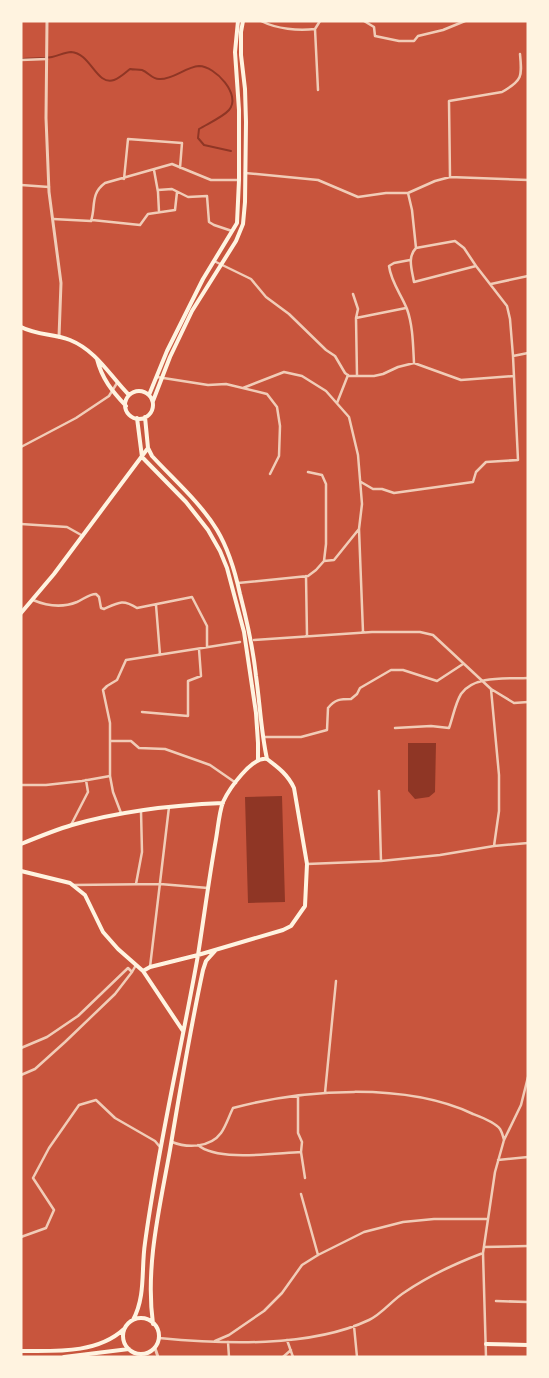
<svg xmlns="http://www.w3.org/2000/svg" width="549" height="1378" font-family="'Varela Round',sans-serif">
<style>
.water{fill:#8f3625}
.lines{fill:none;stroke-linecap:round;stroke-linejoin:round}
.stream{stroke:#8f3625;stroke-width:2}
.minor{stroke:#f1ccb7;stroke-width:2.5}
.tertiary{stroke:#f1ccb7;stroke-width:3}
.secondary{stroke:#fff3e0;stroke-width:4}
</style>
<rect width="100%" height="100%" fill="#c8553d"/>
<path class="water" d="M408 743H436L435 792 429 797 415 799 408 791Z
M282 796 285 902 248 903 245 797Z"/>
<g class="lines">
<path class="stream" d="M21 59C31 58 42 59 52 57 58 56 65 52 71 52 91 53 96 86 114 80 120 78 125 73 130 69 134 70 138 69 142 70 148 72 152 79 159 79 173 80 185 67 199 66 215 66 242 95 229 110 223 117 207 124 199 129L198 138 204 145 231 151"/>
<path class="minor" d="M261 21C277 29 298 31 315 29L320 21
M364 21 374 27 375 36 399 41H414L418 36 443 30 465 21
M315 29 318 90
M21 60 47 59
M154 170 158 192 159 212
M245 173 318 180 358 197 386 193H408L435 181 450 177 528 180
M450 177 449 101 502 92C523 80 522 76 520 54
M124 179 128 139 182 143 180 168
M21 185 49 187
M158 190 172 189 188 197 207 196 209 222 214 225 232 231
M408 193 412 210 416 248C407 257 412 270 414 282L476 266 507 306 510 319 513 356
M53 219 91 221C96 206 90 194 105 183L172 164 211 180H239
M92 220 140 225 148 214 175 210 177 192
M416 248 455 241 464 248 476 266
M410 260 394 263 389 266C391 282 401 294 407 309 413 326 413 345 414 363
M214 261 251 279 266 297 289 314 326 350 335 356 345 373 349 376H374L383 374 398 367 414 363 461 380 514 376
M491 284 528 276
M353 294 358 309 356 318
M357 376 356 318 406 308
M157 377 208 385 226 384 267 394 277 407 280 426 279 456 270 474
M337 403 348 375
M21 447 76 418 109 396 117 383
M308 472 322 475 326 484V544L324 561
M361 482 373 489H382L394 493 473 482 476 472 486 462 518 460 513 356 528 353
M21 524 67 527 83 536
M359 529 363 632
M306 576 307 636
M238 583 308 576 316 570 324 561 334 560 359 529 362 504 358 455 349 417 326 391 302 376 284 372 243 388
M33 600C47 606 62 608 77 602 84 599 89 594 96 594L99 597 101 608 104 609C119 602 123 599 137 608L192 597 207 626V647
M156 605 160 655
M254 640 372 632H420L433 635 491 689 514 703 528 702
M491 689 499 775V811L494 846
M142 712 188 716V681L201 676 199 649
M395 728 431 726 449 728C453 717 455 704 461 694 474 675 507 679 528 678
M264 737H301L327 730 328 708C335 699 341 699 351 699L357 694 360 688 391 670H403L437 681 463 664
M111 741H131L139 748 165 749 210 765 236 783
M21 785H46L82 781 110 776
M379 791 381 861
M121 813 113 792 110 776V723L103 690 107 686 117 680 126 660 240 642
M71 825 88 792 86 780
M307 864 381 861 440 855 494 846 528 843
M136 884 142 852 141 811
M72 885 160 884 208 888
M150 967 169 807
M21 1048 47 1037 78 1016 128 968 132 972 136 965
M21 1075 35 1069 65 1042 115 994 132 972
M325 1093 336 981
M172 1142C187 1148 210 1148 221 1133 226 1126 229 1116 233 1108 304 1089 405 1082 473 1114 481 1117 495 1122 500 1129 502 1132 503 1136 504 1140
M198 1145C218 1162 275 1153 301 1152L302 1142 298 1133V1096
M301 1152 305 1178
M498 1160 528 1157
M301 1194 318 1255
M21 1237 46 1228 54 1210 33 1178 49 1148 79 1105 96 1100 115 1118 155 1141 160 1147
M484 1247 528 1246
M496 1301 528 1302
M354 1326 357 1357
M159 1338C222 1344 310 1348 369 1320 382 1314 392 1300 405 1292 430 1275 454 1264 483 1253
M287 1340 293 1357
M215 1341 229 1335 264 1311 282 1293 302 1265 318 1255 364 1232 403 1222 434 1219H488
M228 1342 229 1357
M283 1357 291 1350
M486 1357 483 1253 495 1172 504 1140 521 1105 528 1077"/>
<path class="tertiary" d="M47 21 46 118 49 192 61 283 59 337
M155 1348 158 1357"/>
<path class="secondary" d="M21 327C36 335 54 334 70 340 97 351 110 376 129 395
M97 359C102 379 112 391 126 406
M125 405a14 14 0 1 1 28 0a14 14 0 1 1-28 0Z
M149 395 167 351 203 279 237 223 239 180V110L235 52 238 21
M153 401 170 357 192 311 236 241 243 224 245 202 246 122 245 89 241 55V32L243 21
M145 417 148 448 152 456C173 479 200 502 217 530 229 550 235 571 240 594 247 621 253 648 256 676 260 704 261 732 267 759
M137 418 142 457 186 502 208 530 220 551 227 568 244 632 256 713 258 743V760
M21 613 54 574 148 448
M21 844C38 837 55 830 72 825 121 811 172 805 223 803
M21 871 70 883 85 895 103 932 118 949 143 971 183 1031
M143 971 150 967 198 955 283 930 291 926 305 906 307 864 294 788C288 775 279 768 267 759
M123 1336a18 18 0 1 1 36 0a18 18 0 1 1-36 0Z
M133 1320C146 1296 141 1269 145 1243 158 1146 181 1051 198 955 204 917 209 878 216 839 218 828 219 813 223 802 229 789 252 756 267 759
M153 1324C145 1266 160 1206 170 1150 180 1090 190 1030 203 970L206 961 215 951
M486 1344 528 1345
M21 1351C55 1351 97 1354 124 1329
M64 1357 129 1349"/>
</g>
<rect width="549" height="1378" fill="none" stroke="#fff3e0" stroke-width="45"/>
</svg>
